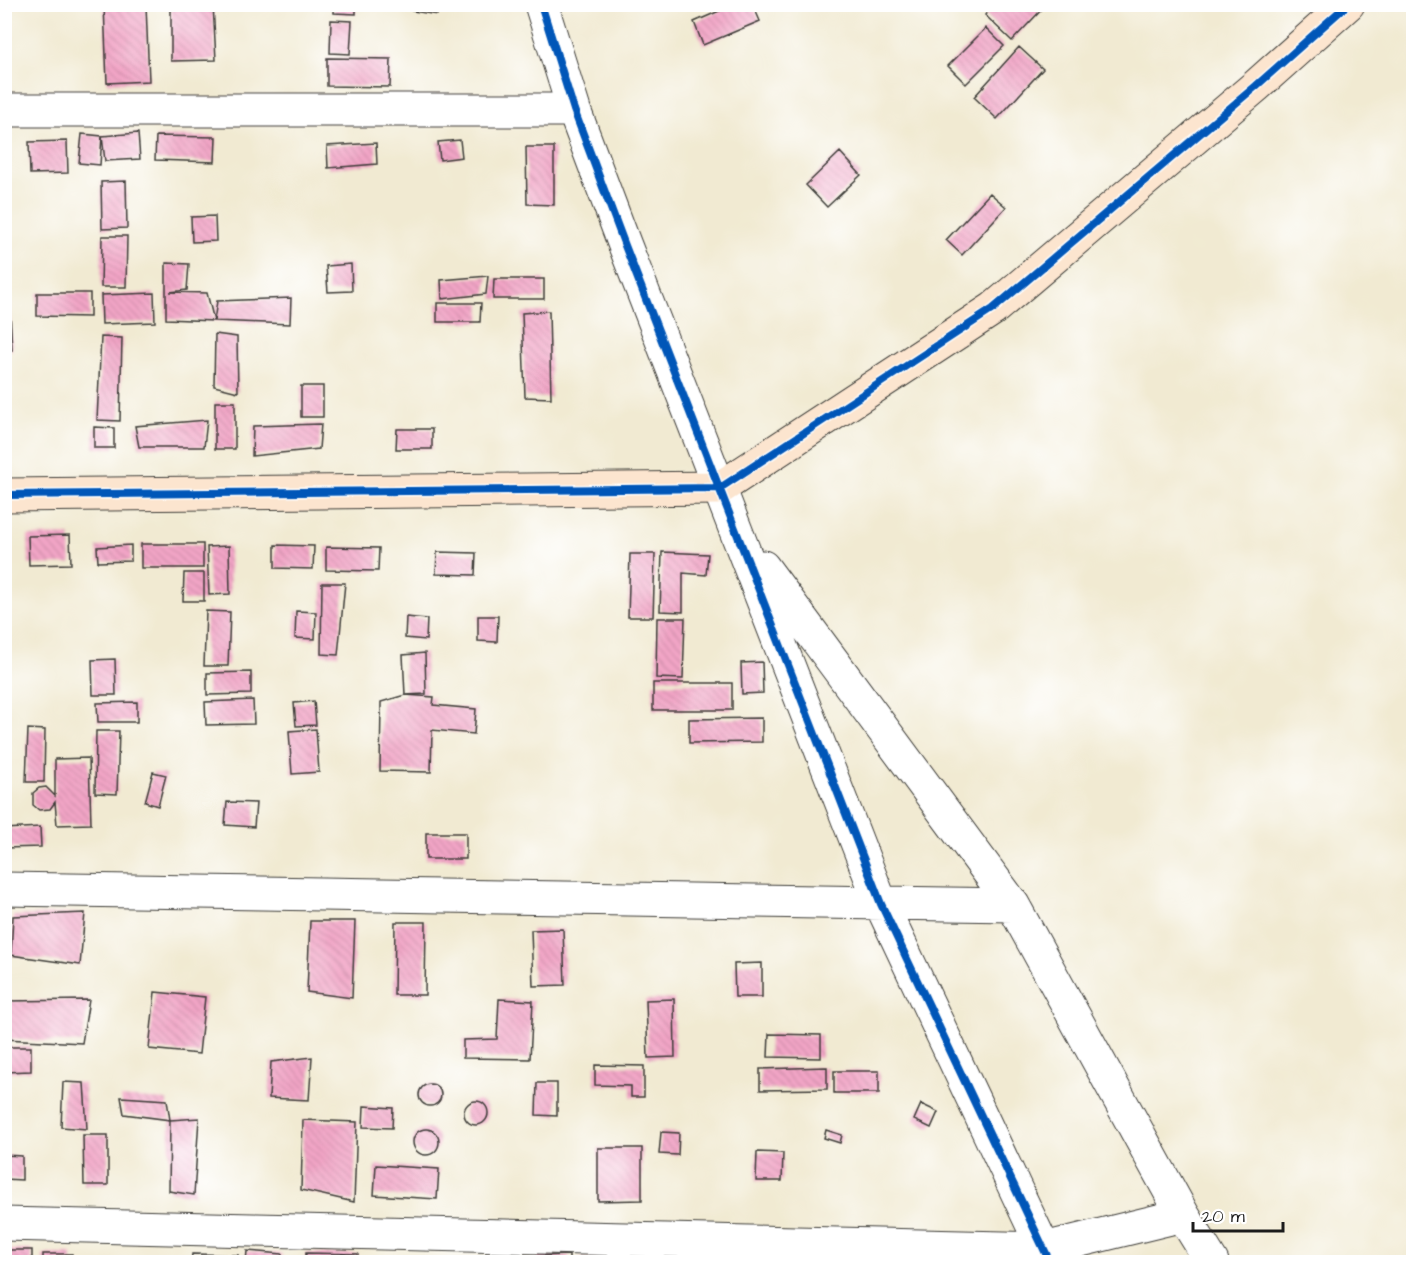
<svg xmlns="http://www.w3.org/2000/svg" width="1418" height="1267" font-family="'Architects Daughter',sans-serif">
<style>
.building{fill:url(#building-back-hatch)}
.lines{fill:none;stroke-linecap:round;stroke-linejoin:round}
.street-casing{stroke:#3c3b37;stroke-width:35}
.secondary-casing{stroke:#3c3b37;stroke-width:35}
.street{stroke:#fff;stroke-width:33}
.secondary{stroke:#fce5cf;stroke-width:33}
.cycleway-casing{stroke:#fff;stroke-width:11}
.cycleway{stroke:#0057b8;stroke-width:8}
</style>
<defs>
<pattern id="building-back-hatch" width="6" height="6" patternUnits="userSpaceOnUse" patternTransform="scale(1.5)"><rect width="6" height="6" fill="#f2a5c6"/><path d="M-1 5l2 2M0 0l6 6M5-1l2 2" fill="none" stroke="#cf8daa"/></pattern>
</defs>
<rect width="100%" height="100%" fill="#fff"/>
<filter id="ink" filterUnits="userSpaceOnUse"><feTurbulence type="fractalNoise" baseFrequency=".0167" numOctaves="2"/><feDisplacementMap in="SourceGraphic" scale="12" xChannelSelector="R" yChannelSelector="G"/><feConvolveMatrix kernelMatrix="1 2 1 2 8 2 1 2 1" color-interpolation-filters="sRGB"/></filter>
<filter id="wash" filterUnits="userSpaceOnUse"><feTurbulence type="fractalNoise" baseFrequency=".008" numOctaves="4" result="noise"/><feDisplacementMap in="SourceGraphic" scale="24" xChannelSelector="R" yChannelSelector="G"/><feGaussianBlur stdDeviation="1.35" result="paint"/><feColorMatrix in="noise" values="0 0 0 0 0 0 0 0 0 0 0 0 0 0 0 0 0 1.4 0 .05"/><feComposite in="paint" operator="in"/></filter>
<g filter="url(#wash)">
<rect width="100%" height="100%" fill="#f1ead2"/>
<g id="blocks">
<path class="building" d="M171 4H213L216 60 171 61Z
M413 4H438L437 15 412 11Z
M994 4H1047L1012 41 985 15Z
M104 5H146L149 81 107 83Z
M334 5H356V14L334 13Z
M733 5H753L760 21 703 45 694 22Z
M331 20 352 21 350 54 330 53Z
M986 28 1004 46 966 84 948 66Z
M1019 47 1043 69 997 119 974 97Z
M327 58 391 59 390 87 327 86Z
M138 133 140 159 105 161 102 136Z
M82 134 102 136 100 165 79 163Z
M156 136 216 137 215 162 155 160Z
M460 140 462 157 440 160 438 142Z
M67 141 68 173 30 174 29 142Z
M376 143 377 164 328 168 327 146Z
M526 147H554V205L527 204Z
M840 152 861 175 827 207 806 185Z
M126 181 127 228 102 229 101 182Z
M990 193 1006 207 962 255 946 240Z
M215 216 216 241 192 242 191 217Z
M102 236H127L126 287H101Z
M166 263 189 264 187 290 170 292 207 293 214 321 217 301 291 298 290 324 166 319Z
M351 264 352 291 328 292 326 266Z
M488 276 486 294 442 299 441 280Z
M494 279H544V299H493Z
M37 293H90V317L37 316Z
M154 293 155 322 102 324 101 295Z
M4 294H9L12 350 4 351Z
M437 303H481L480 322H437Z
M549 311 551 398 525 397 522 313Z
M215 334 237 337 238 392 214 386Z
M101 337 122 338 120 421 97 420Z
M301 386H323V417H301Z
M215 402H235V449H215Z
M207 420 204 447H139L135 426Z
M321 424 319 449 252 456 253 426Z
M94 427 114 428V448H94Z
M397 429H432V449H396Z
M70 535 71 564 29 565 28 536Z
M141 544H203V568H141Z
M131 545V561L98 562 97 547Z
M275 545 314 546 313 569 275 568Z
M229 546 230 594 209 595 207 547Z
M326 547 379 548 378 571 326 570Z
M437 552 476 553 475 575 436 574Z
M662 552 708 554 706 575 683 573V612L660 611Z
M630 554H655L653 617H628Z
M184 573H204V601H183Z
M322 583H345L338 655 321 654Z
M206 611 230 612 228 666H204Z
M296 611 316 612 315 639 295 638Z
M478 616H498L497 642 478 641Z
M406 617 427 619 426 640 405 638Z
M657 618H685L683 679 656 678Z
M425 653 426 694 405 695 403 655Z
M115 659 116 695H93L92 660Z
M762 662 763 693 742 694 741 663Z
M251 672V694L207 695V673Z
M653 683H732V710H653Z
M405 695 434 697 433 705 476 709 474 734 432 730 431 772 380 771 381 702Z
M253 700 254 724 206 725 205 702Z
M314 701 316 725 296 726 294 703Z
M137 702V722H98L97 703Z
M762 718V742L689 743V719Z
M28 729 45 730 44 782H26Z
M316 729 319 772 292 774 289 731Z
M96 731H119L117 794 95 793Z
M4 742H7V782H4Z
M89 758 91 824 57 825 55 802 50 809 39 810 33 805V793L39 788 46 787 55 796V759Z
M153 772 166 775 158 806 145 802Z
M227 802 256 803 254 827 225 825Z
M40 827 41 847 4 848V829Z
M426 833H466V859H426Z
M85 913 80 965 11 955 13 916Z
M310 921H355L352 998 307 992Z
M395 922H426L425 995H394Z
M563 929 565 985 533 986 531 930Z
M762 963V997H735L734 964Z
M155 992 205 997 199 1054 149 1049Z
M499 999 533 1001 530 1059 463 1058V1040L497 1039Z
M674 999 675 1057 648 1058 646 1000Z
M89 1000 82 1043 4 1039V1001Z
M769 1034 821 1035V1058L768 1057Z
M4 1047H31V1071L4 1072Z
M312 1057 309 1100 269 1098 271 1062Z
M595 1065 644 1066V1097H631V1086L595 1085Z
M827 1067V1089L760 1090V1069Z
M834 1071H879V1093H834Z
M63 1082 84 1083 87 1129 61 1127Z
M537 1083H557V1116L536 1115Z
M419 1095a11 11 0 1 1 22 0a11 11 0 1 1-22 0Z
M121 1097 167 1100 170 1120 199 1118 194 1195 169 1191 170 1120 124 1114Z
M464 1113a12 12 0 1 1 24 0a12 12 0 1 1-24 0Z
M921 1104 938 1112 931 1128 914 1120Z
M364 1106 393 1108 392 1128 363 1127Z
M303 1120 357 1122 354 1202 301 1190Z
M413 1142a13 13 0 1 1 26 0a13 13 0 1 1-26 0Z
M826 1130 842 1135 840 1143 824 1138Z
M661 1132 679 1133 678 1155 659 1154Z
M83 1135H108V1185H84Z
M598 1148H642V1200L598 1201Z
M757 1152 783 1153 782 1181H756Z
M4 1155 22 1156V1180L4 1179Z
M376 1165 439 1169 437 1199 374 1195Z
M4 1250H32V1262H4Z
M247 1251 282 1254 281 1262H246Z
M306 1253 358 1254 357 1262H305Z
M43 1254H72V1262H43Z
M192 1254 238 1255V1262H191Z
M569 1255V1262H536V1256Z
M579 1258 640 1259V1262H579Z"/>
</g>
</g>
<g filter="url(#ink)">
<use href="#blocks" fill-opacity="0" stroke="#3c3b37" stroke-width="1.5"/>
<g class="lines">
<g class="street-casing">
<path id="street" d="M541 4 574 110 624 243 881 904 1050 1262
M4 110H574
M763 567 1013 905 1183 1215 1212 1262
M4 889 1013 905
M4 1224 1044 1249 1183 1215"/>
</g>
<g class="secondary-casing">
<path id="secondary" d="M4 495 720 488 993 309 1256 86 1348 4"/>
</g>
<use href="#street" class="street"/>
<use href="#secondary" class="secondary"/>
<g class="cycleway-casing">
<path id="cycleway" d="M541 4 574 110 624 243 881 904 1050 1262
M4 495 720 488 993 309 1256 86 1348 4"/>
</g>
<use href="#cycleway" class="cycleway"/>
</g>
</g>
<rect width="1418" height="1267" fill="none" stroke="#fff" stroke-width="24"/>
<path d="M1193 1222v9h90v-9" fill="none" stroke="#1c1c1c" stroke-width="3"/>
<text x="1202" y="1222" font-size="18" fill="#1c1c1c" stroke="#ffffff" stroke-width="4.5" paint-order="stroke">20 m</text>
</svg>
